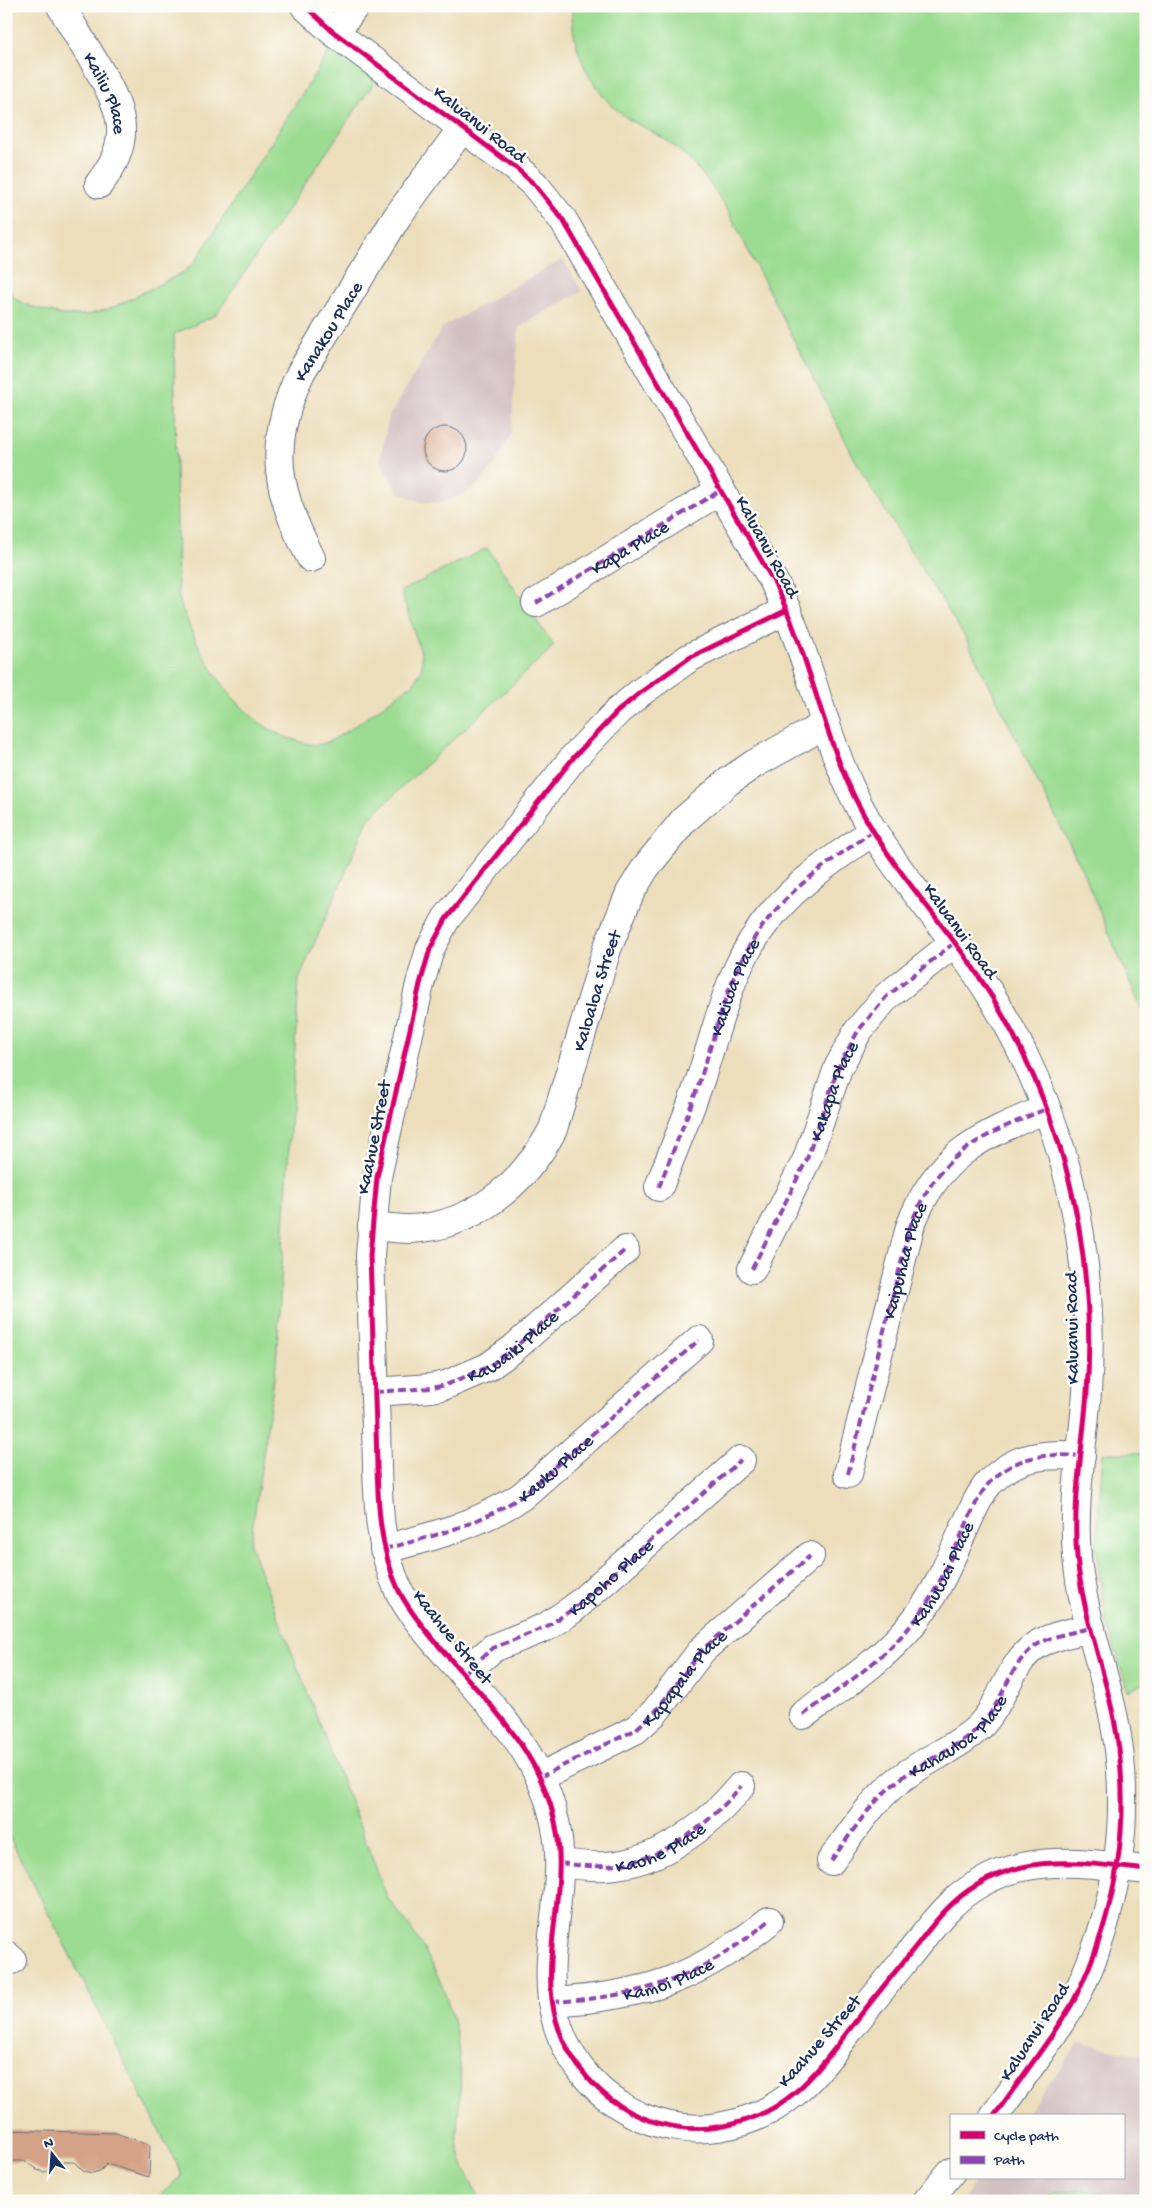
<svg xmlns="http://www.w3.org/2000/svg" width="1152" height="2207" font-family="'Gochi Hand',sans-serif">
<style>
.industrial{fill:#d2bfc1}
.green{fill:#9bdc92;stroke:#5b8678}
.building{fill:#d4a287}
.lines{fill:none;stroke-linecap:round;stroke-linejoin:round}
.minor-casing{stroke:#646c7f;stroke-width:30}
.minor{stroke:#fff;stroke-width:28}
.quiet{stroke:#8e44ad;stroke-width:4;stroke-dasharray:8 4;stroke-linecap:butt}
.cycleway-casing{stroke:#fdfcf7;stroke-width:8}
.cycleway{stroke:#d6006c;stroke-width:5}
.labels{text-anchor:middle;stroke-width:5;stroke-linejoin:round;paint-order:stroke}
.street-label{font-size:19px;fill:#1b2f5e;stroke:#fdfcf7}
</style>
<rect width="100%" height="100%" fill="#fdfcf7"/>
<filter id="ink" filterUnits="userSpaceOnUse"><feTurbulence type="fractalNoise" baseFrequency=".02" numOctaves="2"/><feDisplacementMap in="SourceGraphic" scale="10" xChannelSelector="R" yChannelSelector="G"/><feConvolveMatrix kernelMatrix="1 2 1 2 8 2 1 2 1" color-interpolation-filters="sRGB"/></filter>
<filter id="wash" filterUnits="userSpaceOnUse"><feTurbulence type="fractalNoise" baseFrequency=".0096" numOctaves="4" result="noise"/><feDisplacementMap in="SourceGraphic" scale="20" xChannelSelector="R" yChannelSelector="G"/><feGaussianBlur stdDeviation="1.12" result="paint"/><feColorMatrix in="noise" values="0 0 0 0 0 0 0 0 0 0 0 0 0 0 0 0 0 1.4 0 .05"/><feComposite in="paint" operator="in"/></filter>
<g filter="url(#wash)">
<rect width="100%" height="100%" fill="#ecdebb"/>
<path class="industrial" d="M563 259 582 291 519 327 511 434 494 466 476 486 465 493 444 502H421L398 492 380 460 389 416 443 327Z
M1079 2043 1146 2056V2201H1116L1103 2193 1092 2190 1055 2192 1039 2201H962L978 2178H1123V2116H1025Z"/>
<path class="green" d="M572 6H1146V1020L1079 863 965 637 864 477 727 209C712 185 695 163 673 145 660 135 645 128 630 120 593 96 570 50 572 6Z
M334 44 375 81 216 315 174 334 178 595C194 648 237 725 295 740 304 743 312 746 321 744 339 741 395 696 413 684 420 674 423 668 422 656L401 591 487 548 554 646 369 818 299 979 276 1365 250 1545 388 1899C429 1947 456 2002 460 2066 462 2088 458 2109 457 2131 456 2156 469 2180 482 2201H154L182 2175 6 1830V283L14 298 29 306 62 315H87L112 308 184 272 195 262Z
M1103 1453H1146V1683L1128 1691 1106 1620 1096 1549Z
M1079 2189 1103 2193 1116 2201H1039L1055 2193Z"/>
<g id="blocks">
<path class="building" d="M423 449a22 22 0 1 1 44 0a22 22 0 1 1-44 0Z
M6 2130 116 2133 150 2145 149 2177 107 2164 100 2171 92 2173 83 2171 74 2162H59L53 2169 44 2172 37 2170 25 2161H6Z"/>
</g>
</g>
<g filter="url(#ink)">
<use href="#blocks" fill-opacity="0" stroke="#646c7f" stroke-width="1"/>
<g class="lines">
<g class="minor-casing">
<g id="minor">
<path id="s1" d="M61 6C72 25 83 44 95 63 121 108 136 138 99 184"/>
<path d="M305 6 331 30 515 167 535 185 563 220 774 582C810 655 822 735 859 806 891 868 940 918 978 975 1030 1053 1066 1143 1080 1235 1088 1287 1091 1340 1087 1392 1083 1447 1072 1502 1077 1557 1082 1612 1103 1665 1114 1719 1133 1814 1118 1913 1074 2000 1068 2012 1059 2023 1052 2035 1033 2062 1014 2089 994 2116"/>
<path d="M335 33 355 6"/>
<path id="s2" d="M311 558C275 490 267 444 301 372L397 217 463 127"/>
<path id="s3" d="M536 603 721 490"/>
<path d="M787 610 689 658 641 692 618 711 574 757 446 919 430 949 420 984 377 1177 370 1255C372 1312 374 1370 376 1428 378 1483 375 1540 399 1591 411 1614 428 1634 446 1654 495 1711 548 1760 558 1839 565 1899 540 1961 556 2020 568 2063 600 2099 641 2117 665 2127 693 2131 718 2127 785 2117 814 2076 852 2026 873 1999 895 1972 916 1946 934 1923 951 1900 977 1885 1029 1853 1088 1863 1146 1870"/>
<path d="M659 1187C673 1150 689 1114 701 1077 721 1017 730 962 774 912 802 879 838 856 873 831"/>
<path id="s4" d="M372 1226C384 1227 397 1229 410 1229 473 1227 525 1183 553 1129L607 949 630 893 646 867 684 820 729 781 754 764 826 724"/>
<path d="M752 1269 807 1159 838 1068 858 1031 886 997 954 943"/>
<path id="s5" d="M375 1392 431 1388 446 1385 488 1367 513 1349 625 1250"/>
<path id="s6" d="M848 1474 910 1227C937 1154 979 1137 1046 1109"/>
<path d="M384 1549C435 1536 478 1525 522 1496L699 1340"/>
<path d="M463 1674 493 1648 546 1627 573 1609 741 1460"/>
<path id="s7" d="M803 1715C842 1687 886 1658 916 1619 937 1592 950 1560 964 1529 972 1513 978 1495 990 1482 1001 1471 1016 1461 1032 1458 1048 1454 1065 1455 1081 1456"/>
<path id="s8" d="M540 1777 635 1730 655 1712 702 1650 810 1556"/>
<path id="s9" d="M831 1861C851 1834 871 1801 899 1780 924 1760 955 1749 978 1728 1004 1704 1009 1660 1040 1643 1055 1635 1075 1632 1091 1628"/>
<path d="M560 1863C575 1865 591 1867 606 1866 660 1863 708 1826 741 1786"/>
<path d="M6 1955 12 1960"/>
<path d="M552 2002C645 1996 696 1980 769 1921"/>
<path d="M927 2201 951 2172"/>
</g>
</g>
<use href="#minor" class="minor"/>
<g class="quiet">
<path d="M536 603 721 490"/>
<path id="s10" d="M659 1187C673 1150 689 1114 701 1077 721 1017 730 962 774 912 802 879 838 856 873 831"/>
<path id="s11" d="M752 1269 807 1159 838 1068 858 1031 886 997 954 943"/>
<path d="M375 1392 431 1388 446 1385 488 1367 513 1349 625 1250"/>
<path d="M848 1474 910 1227C937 1154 979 1137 1046 1109"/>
<path id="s12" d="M384 1549C435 1536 478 1525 522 1496L699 1340"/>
<path id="s13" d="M463 1674 493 1648 546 1627 573 1609 741 1460"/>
<path d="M803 1715C842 1687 886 1658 916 1619 937 1592 950 1560 964 1529 972 1513 978 1495 990 1482 1001 1471 1016 1461 1032 1458 1048 1454 1065 1455 1081 1456"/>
<path d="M540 1777 635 1730 655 1712 702 1650 810 1556"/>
<path d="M831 1861C851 1834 871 1801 899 1780 924 1760 955 1749 978 1728 1004 1704 1009 1660 1040 1643 1055 1635 1075 1632 1091 1628"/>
<path id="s14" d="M560 1863C575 1865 591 1867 606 1866 660 1863 708 1826 741 1786"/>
<path id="s15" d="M552 2002C645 1996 696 1980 769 1921"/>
</g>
<g class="cycleway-casing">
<path id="cycleway" d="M305 6 331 30 515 167 535 185 563 220 774 582C810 655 822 735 859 806 891 868 940 918 978 975 1030 1053 1066 1143 1080 1235 1088 1287 1091 1340 1087 1392 1083 1447 1072 1502 1077 1557 1082 1612 1103 1665 1114 1719 1133 1814 1118 1913 1074 2000 1068 2012 1059 2023 1052 2035 1033 2062 1014 2089 994 2116
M787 610 689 658 641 692 618 711 574 757 446 919 430 949 420 984 377 1177 370 1255C372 1312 374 1370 376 1428 378 1483 375 1540 399 1591 411 1614 428 1634 446 1654 495 1711 548 1760 558 1839 565 1899 540 1961 556 2020 568 2063 600 2099 641 2117 665 2127 693 2131 718 2127 785 2117 814 2076 852 2026 873 1999 895 1972 916 1946 934 1923 951 1900 977 1885 1029 1853 1088 1863 1146 1870"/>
</g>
<use href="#cycleway" class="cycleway"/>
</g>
</g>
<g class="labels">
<g class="street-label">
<text dy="7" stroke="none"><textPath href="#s1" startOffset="99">Kailiu Place</textPath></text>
<text transform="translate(481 123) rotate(38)" y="7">Kaluanui Road</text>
<text dy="7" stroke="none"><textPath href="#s2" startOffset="244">Kanakou Place</textPath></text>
<text transform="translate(769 546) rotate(61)" y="7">Kaluanui Road</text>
<text dy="7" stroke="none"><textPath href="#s3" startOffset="109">Kapa Place</textPath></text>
<text transform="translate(962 930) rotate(54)" y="7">Kaluanui Road</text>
<text dy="7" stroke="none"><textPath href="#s10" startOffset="214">Kakiwa Place</textPath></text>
<text dy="7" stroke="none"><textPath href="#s4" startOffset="366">Kaloaloa Street</textPath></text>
<text dy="7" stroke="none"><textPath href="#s11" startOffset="196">Kakapa Place</textPath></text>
<text transform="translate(372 1137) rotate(-79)" y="7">Kaahue Street</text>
<text dy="7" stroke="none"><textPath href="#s6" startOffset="221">Kaipuhaa Place</textPath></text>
<text transform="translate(1070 1328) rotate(-91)" y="7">Kaluanui Road</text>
<text dy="7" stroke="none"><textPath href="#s5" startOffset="149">Kawaiki Place</textPath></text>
<text dy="7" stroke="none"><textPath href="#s12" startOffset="192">Kauku Place</textPath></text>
<text dy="7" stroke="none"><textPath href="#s7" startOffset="201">Kahuwai Place</textPath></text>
<text dy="7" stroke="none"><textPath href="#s13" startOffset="178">Kapoho Place</textPath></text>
<text transform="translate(454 1636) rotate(51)" y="7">Kaahue Street</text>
<text dy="7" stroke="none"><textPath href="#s8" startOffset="178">Kapapala Place</textPath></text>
<text dy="7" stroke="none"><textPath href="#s9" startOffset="180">Kahauloa Place</textPath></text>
<text dy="7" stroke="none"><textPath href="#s14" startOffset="104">Kaohe Place</textPath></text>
<text dy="7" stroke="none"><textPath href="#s15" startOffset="119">Kamoi Place</textPath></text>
<text transform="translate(1033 2031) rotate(-57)" y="7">Kaluanui Road</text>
<text transform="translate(818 2040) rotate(-49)" y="7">Kaahue Street</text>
</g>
</g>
<rect width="1152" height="2207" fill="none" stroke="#fdfcf7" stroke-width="25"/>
<rect x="950" y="2114" width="175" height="65" fill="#fdfcf7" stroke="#a3aaba"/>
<rect x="960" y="2131" width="25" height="8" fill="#d6006c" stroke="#a3aaba"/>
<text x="994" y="2140" font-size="15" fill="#1b2f5e">Cycle path</text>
<rect x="960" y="2156" width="25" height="8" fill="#8e44ad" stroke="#a3aaba"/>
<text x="994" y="2164" font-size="15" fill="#1b2f5e">Path</text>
<g transform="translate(52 2154) rotate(343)" stroke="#fdfcf7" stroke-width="4" paint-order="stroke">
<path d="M0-4L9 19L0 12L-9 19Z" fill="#1b2f5e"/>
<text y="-8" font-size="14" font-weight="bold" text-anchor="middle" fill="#1b2f5e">N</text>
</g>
</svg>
